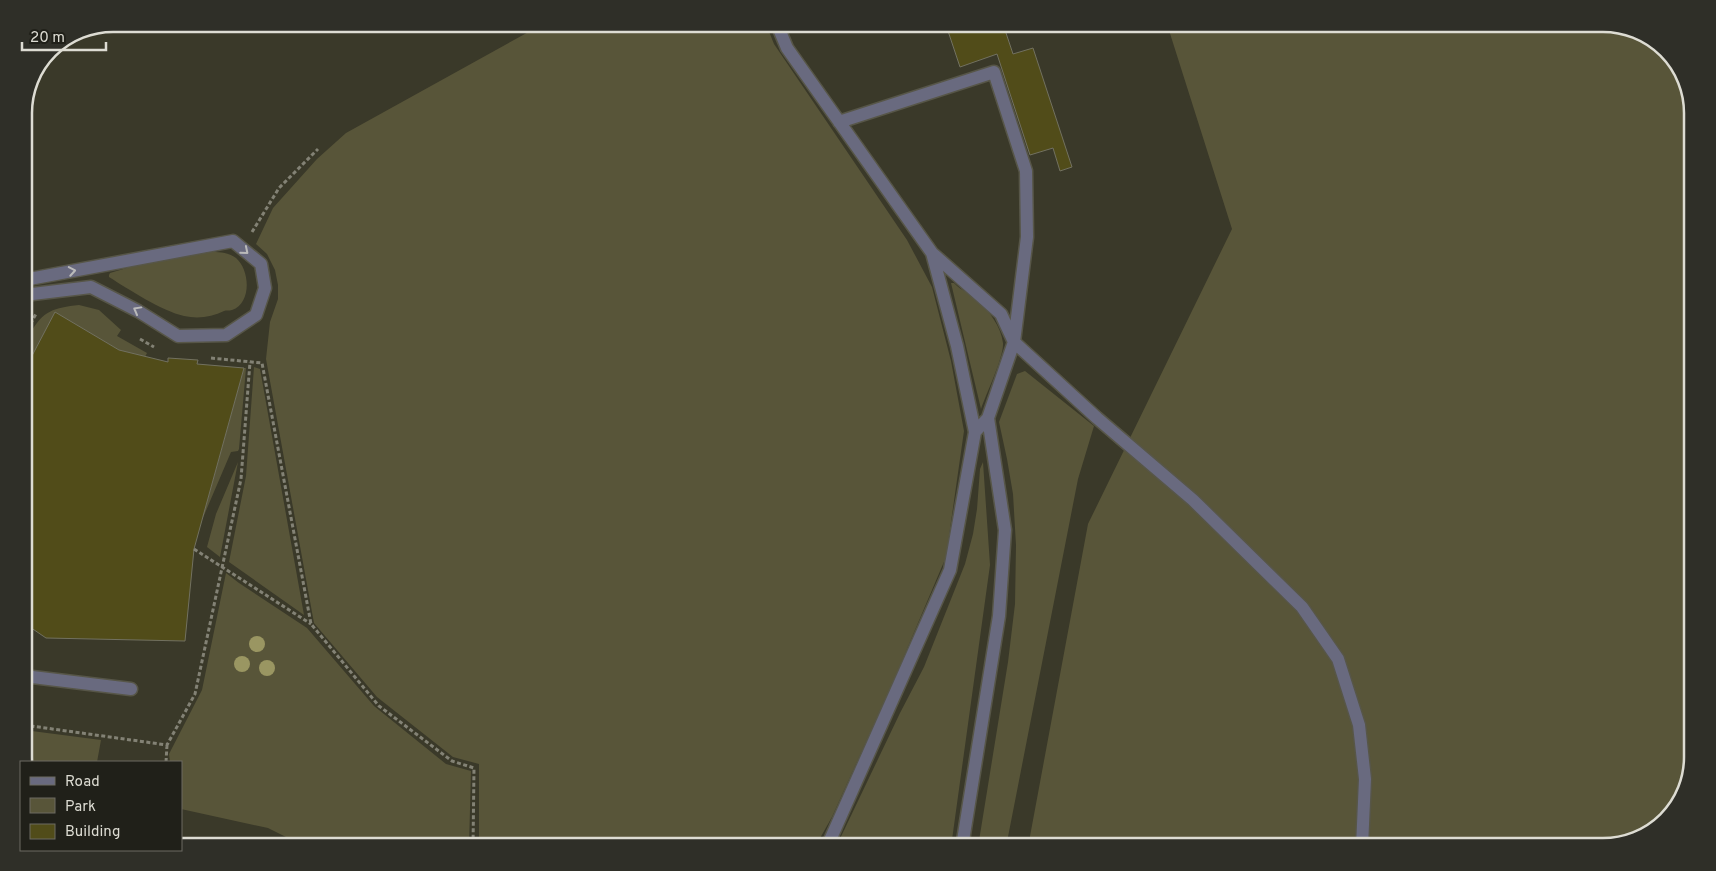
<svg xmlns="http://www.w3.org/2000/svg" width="1716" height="871" font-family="Overpass,sans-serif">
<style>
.green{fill:#585539}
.building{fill:#514c19;stroke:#727160}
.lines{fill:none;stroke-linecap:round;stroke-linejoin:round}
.minor-casing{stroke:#575648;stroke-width:15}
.path{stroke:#838275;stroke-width:3;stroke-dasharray:4 2.5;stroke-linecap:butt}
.minor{stroke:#696a7f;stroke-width:12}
.tree{fill:#9a9662}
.oneway{stroke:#bababa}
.rim{fill:none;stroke:#dddcd3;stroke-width:2.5}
</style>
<rect width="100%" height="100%" fill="#3a3929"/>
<path class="green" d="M543 24H766L774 44 907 240 932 287 951 361 964 431 946 557 893 682 832 817 815 847H479V764L453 757 377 697 314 623 266 359 270 322 278 299V285L275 270 267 254 256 244 273 208 317 159 346 133Z
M1167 24H1603L1642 33 1677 64 1692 108V758L1683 797 1652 832 1603 847H1028L1088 524 1232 229Z
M210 252C219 252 228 252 236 258 250 270 252 303 232 310 229 311 226 310 224 311 212 317 198 319 184 316 162 311 128 289 109 277V275L110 273 130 267Z
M951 283H954C962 292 972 293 979 300 989 312 1001 326 1003 343 1004 357 986 394 981 409Z
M79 305 99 310 121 330 117 336 147 353 145 357 119 350 56 313 34 352 24 348C25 343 28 338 30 334 43 310 54 308 79 305Z
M254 367 260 369 304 615 229 562 246 476Z
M244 368H246L239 449 238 451 231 452 202 520Z
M1025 371 1094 426 1078 479 1006 847H978L1008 662 1015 604 1016 545 1013 494 1007 459 999 422 1017 374Z
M238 462 220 557 207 547 216 514Z
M983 462 990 565 951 847H836L900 713 924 667 965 564 973 534 977 509 980 469Z
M226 573 239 583 307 628 374 706 446 764 471 771 469 847H299L286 837 268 828 181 809V762H170L169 754 202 690Z
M24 730 101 740 97 762H24Z"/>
<path class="building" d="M971 24H1003L1013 54 1033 48 1072 167 1060 171 1053 148 1030 155 997 54 960 67 948 31Z
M55 312 119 350 168 362V358L198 360 197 364 244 368 194 549 185 641 46 638 24 623V371Z"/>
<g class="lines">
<g class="minor-casing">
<path id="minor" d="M777 24 787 48 932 253 1001 314 1014 342 1097 418 1193 500 1302 607 1338 659 1359 725 1365 779 1362 847
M839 122 994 72 1026 171 1027 237 1014 342 988 418 975 432
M24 280 233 241 261 264 265 288 256 315 226 335 178 336 138 311 91 287 24 295
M24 676 131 689
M827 847 950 570 975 432 957 346 932 253
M962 847 999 616 1005 530 988 418"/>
</g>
<path class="path" d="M252 232 279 188 318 149
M24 335 36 314
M140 339 154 347
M211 358 262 363 311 624 379 706 452 761 474 768 473 847
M194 549 311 624
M24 725 167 745 195 694 241 479 250 362
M166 762 167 745"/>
<use href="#minor" class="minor"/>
</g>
<g class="tree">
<circle cx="257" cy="644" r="8"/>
<circle cx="242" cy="664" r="8"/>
<circle cx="267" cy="668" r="8"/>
</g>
<defs><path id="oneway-chevron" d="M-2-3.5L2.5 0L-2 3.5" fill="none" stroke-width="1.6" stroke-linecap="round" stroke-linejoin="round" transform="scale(1.25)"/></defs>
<g class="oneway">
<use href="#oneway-chevron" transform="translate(245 251) rotate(40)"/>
<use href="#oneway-chevron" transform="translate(72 271) rotate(-10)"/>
<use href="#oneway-chevron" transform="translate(137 310) rotate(-151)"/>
</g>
<path d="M0 0H1716V871H0ZM113 32H1603A81 81 0 0 1 1684 113V757A81 81 0 0 1 1603 838H113A81 81 0 0 1 32 757V113A81 81 0 0 1 113 32Z" fill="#2f2f28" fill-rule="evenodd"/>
<path class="rim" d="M113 32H1603A81 81 0 0 1 1684 113V757A81 81 0 0 1 1603 838H113A81 81 0 0 1 32 757V113A81 81 0 0 1 113 32Z"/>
<rect x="20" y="761" width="162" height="90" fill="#202019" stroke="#6c6b63"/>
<rect x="30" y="777" width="25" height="8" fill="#696a7f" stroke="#6c6b63"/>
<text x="65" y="786" font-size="15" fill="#dddcd3">Road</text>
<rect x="30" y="798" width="25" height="15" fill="#585539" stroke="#6c6b63"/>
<text x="65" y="811" font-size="15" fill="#dddcd3">Park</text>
<rect x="30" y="824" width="25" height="15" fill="#514c19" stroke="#6c6b63"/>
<text x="65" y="836" font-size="15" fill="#dddcd3">Building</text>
<path d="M22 42v8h84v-8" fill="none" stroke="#dddcd3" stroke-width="2.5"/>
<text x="30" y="42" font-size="15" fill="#dddcd3" stroke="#202019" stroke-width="4" paint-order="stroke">20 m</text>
</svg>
